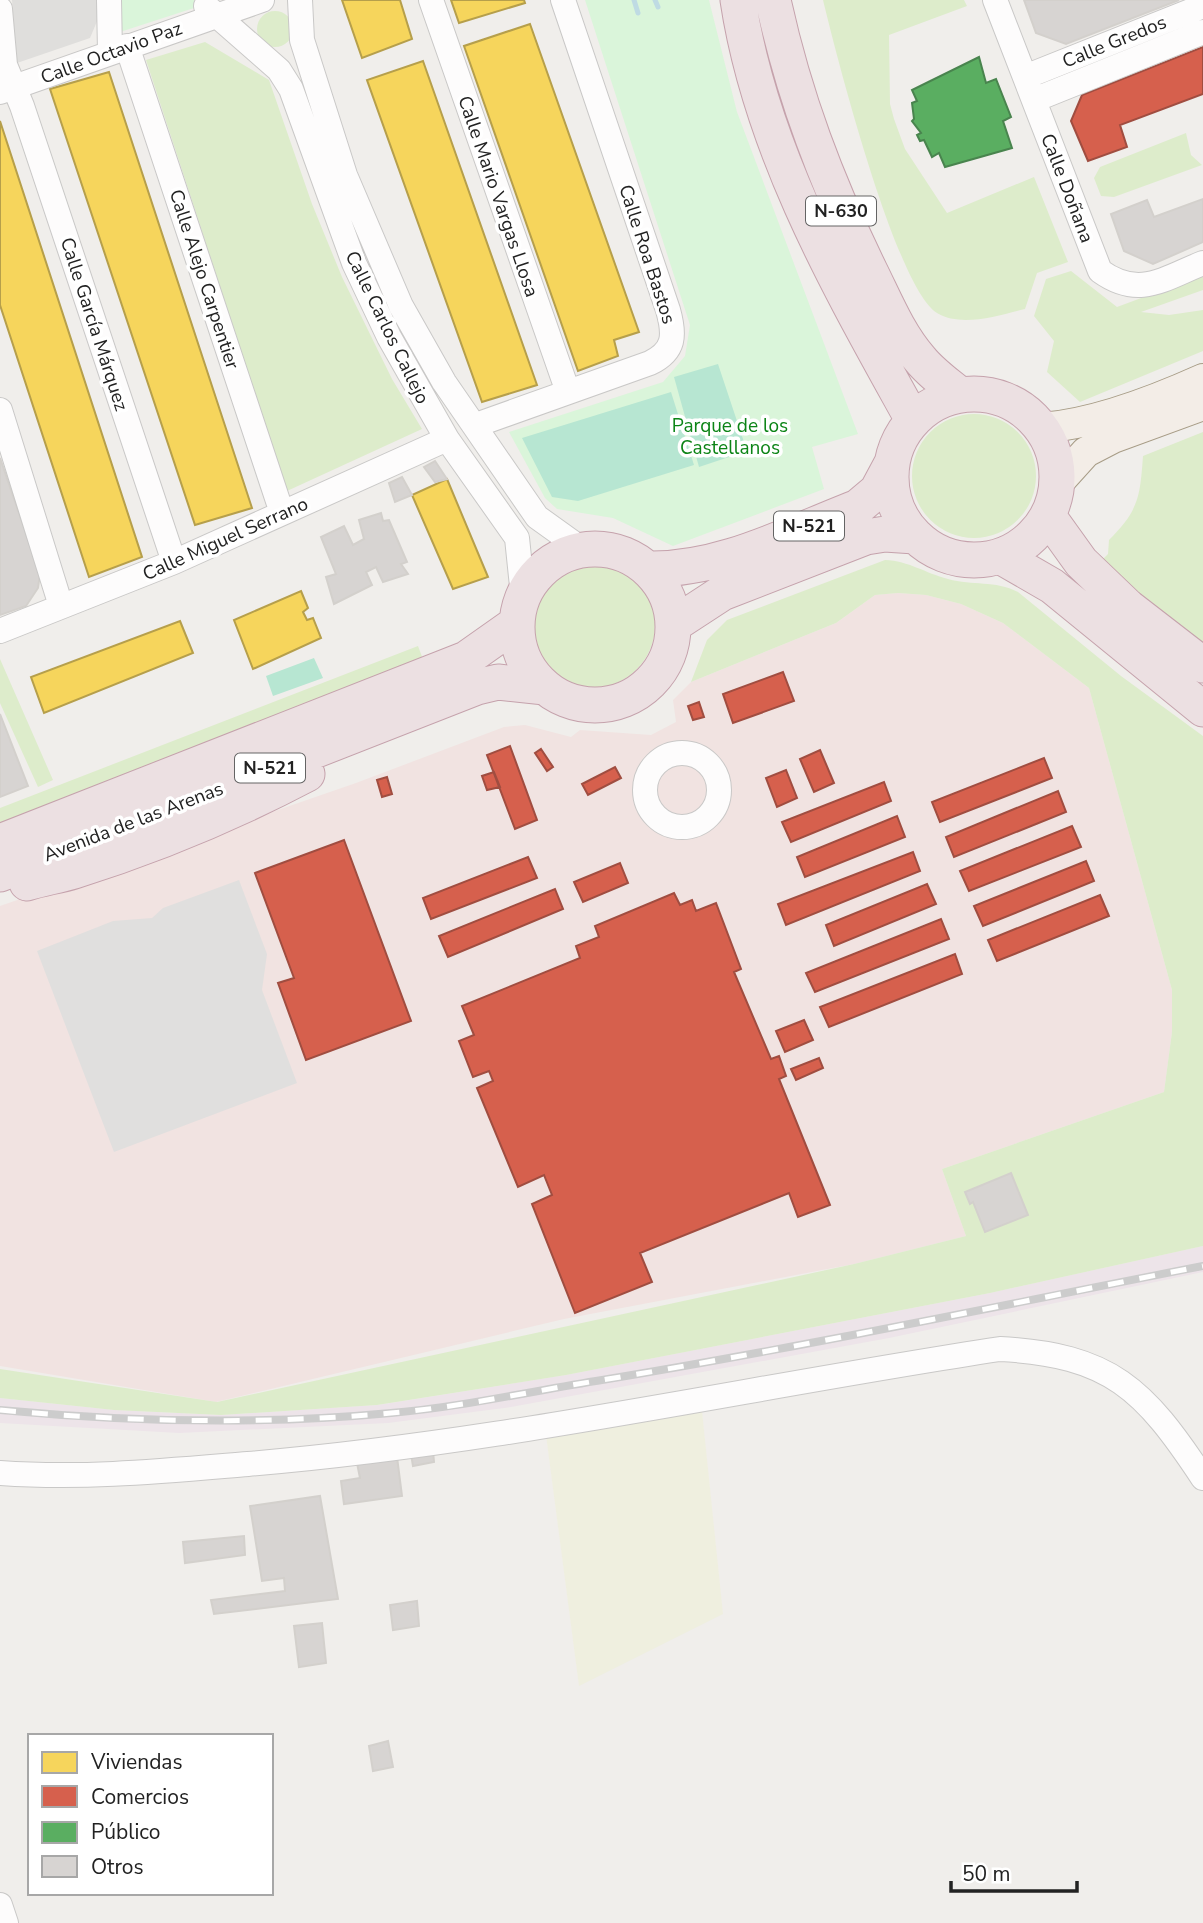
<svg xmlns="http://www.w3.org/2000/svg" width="1203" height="1923" font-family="'Nunito Sans',sans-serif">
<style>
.residential{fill:#dfdedc}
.commercial{fill:#f1e3e1}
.industrial{fill:#ede4e9}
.farmland{fill:#efefdf}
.grass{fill:#ddeccb}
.park{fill:#daf5da}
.pitch{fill:#b7e6d2}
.parking{fill:#e0dfde}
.homes{fill:#f6d55c;stroke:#b69f4b;stroke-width:2}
.shops{fill:#d6604d;stroke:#a04d40;stroke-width:2}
.public{fill:#5aae61;stroke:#49844e;stroke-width:2}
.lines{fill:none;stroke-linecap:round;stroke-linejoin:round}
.stream{stroke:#bfdbe3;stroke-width:5}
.building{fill:#d7d4d2;stroke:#d3d0cc;stroke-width:2}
.minor-casing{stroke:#c9c8c7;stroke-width:26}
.major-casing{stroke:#a79c86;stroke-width:32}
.highway-casing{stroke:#c5a2ac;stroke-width:37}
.minor{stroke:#fdfcfc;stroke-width:24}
.major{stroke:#f3ede7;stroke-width:30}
.highway{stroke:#ece0e2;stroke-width:35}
.rail-casing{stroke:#ccc;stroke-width:8}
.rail{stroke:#fff;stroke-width:5;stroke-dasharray:16;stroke-linecap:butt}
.labels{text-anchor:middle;stroke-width:7;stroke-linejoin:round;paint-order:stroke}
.shield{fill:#fff;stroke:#646464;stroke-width:2}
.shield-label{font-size:18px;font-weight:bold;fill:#222}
.street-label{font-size:19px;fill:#222;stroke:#fff}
.park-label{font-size:19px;fill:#0c8416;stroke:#fff}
</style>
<rect width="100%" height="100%" fill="#f0eeeb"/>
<path class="residential" d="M12 0H98V19L90 38 17 63Z"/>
<path class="commercial" d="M898 593 926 595 961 604 1003 623 1089 688 1172 990V1032L1164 1092 942 1169 966 1236 854 1264 564 1319 216 1402 0 1366V906L356 783 504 727 525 725 571 737 580 730 651 735 676 722 673 700 691 682 836 623 875 595Z"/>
<path class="industrial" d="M1203 1246V1272L889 1338 511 1407 388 1423 179 1433 0 1423V1398L114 1410 221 1415 378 1405 566 1375 990 1293Z"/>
<path class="farmland" d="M702 1411 723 1614 579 1686 546 1435Z"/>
<path class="grass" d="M823 0H964L967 6 889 35 890 104 894 119 905 149 947 213 1034 177 1068 262 1037 273 1025 309C999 315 962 328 937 313 896 288 836 54 823 0Z
M257 29a18 18 0 1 1 36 0a18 18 0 1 1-36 0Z
M205 42 269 80 312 204 342 277 392 379 422 429 287 491 146 60Z
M1186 133 1191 155 1202 165 1114 197 1101 196 1094 178 1100 167Z
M1071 271 1117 307 1203 275V290L1141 312 1169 315 1203 310V351L1080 402 1047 372 1054 341 1034 316 1046 279Z
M912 476a62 62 0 1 1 124 0a62 62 0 1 1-124 0Z
M1203 432V645L1152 606 1102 560 1108 554 1109 540C1139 510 1140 497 1143 456Z
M885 560C909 561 925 573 948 579 973 586 995 580 1018 592L1121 676 1203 736V1246L990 1293 566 1375 377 1405 221 1415 114 1410 0 1398V1369L217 1402 854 1264 966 1236 942 1169 1164 1092 1172 1032V990L1089 688 1003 623 961 604 926 595 898 593 875 595 836 623 691 682 707 640 727 620Z
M529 625a63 63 0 1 1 126 0a63 63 0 1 1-126 0Z
M418 646 424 662 0 825V808Z
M0 659 53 780 38 787 0 703Z"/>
<path class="park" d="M120 0H194V8L120 32Z
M585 0H709L737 112 858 434 812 447 824 489 673 546 613 518 557 509 545 498 509 432 663 382 685 356 690 325Z"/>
<path class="pitch" d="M718 364 747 451 699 467 674 377Z
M671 392 694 465 578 501 552 497 522 438Z
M314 658 323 678 273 696 266 676Z"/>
<path class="parking" d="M239 880 267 954 262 990 297 1083 114 1152 37 951 113 921 152 918 163 908Z"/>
<path class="homes" d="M342 0H400L412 39 362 58Z
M451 0H524L525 3 459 23Z
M530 24 639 332 614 340 618 356 578 371 464 46Z
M423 61 537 385 482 402 367 80Z
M109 72 252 508 195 525 50 89Z
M0 121 142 557 89 577 0 305Z
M447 479 488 577 453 589 412 495Z
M301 591 308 608 303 612 307 620 313 618 321 638 253 669 234 620Z
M180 621 193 653 44 713 31 677Z"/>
<path class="shops" d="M1203 47V94L1120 125 1127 147 1088 161 1071 121 1082 95Z
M783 672 794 701 733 723 723 694Z
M699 702 704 717 693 720 688 706Z
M510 746 537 820 515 829 487 755Z
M541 749 553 767 547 771 535 753Z
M820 750 834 783 814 792 800 759Z
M1044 758 1052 778 940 822 932 802Z
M615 767 621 778 588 795 582 784Z
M786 770 797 798 777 807 766 778Z
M494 772 500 787 487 790 482 776Z
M387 777 392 794 382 797 377 780Z
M884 782 891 801 791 842 782 822Z
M1058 791 1066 812 954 857 946 837Z
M897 816 905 837 805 877 797 857Z
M1072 826 1081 847 969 891 960 871Z
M344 840 411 1021 306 1060 278 983 294 978 255 873Z
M913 852 920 871 786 925 778 904Z
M528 857 537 878 431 919 423 898Z
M1086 861 1094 881 983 926 974 906Z
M620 863 628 883 583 902 574 882Z
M927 884 936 904 834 946 826 925Z
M555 889 563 909 448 957 439 936Z
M674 893 680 905 692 900 696 911 716 903 741 969 734 972 771 1059 779 1056 786 1076 779 1079 830 1205 798 1217 789 1193 640 1253 652 1282 575 1313 532 1204 552 1195 544 1175 518 1187 477 1088 493 1081 489 1071 473 1077 459 1041 474 1035 462 1006 580 958 576 946 599 937 595 926Z
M1100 895 1109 916 997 961 988 940Z
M941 919 949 939 815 992 806 973Z
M955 954 962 974 829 1027 820 1007Z
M804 1020 813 1040 785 1052 776 1031Z
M819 1058 823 1068 796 1080 791 1069Z"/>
<path class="public" d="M979 57 986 83 996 79 1011 117 1003 121 1012 148 945 167 939 153 932 157 924 140 920 141 917 135 921 133 912 121 914 119 912 103 917 101 912 90Z"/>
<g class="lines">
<path class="stream" d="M634 0 638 13
M655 0 658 7"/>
</g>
<path class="building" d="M1024 0H1179L1066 44 1036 33Z
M1203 199V242L1153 264 1124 251 1111 214 1147 200 1154 217Z
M0 458 40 574 38 588 26 606 0 615Z
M435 461 447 479 435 482 424 467Z
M402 477 412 495 395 502 389 483Z
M381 513 383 521 389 520 407 562 401 564 408 574 383 582 376 567 366 572 372 585 334 604 326 577 336 574 321 537 344 526 353 545 364 539 359 520Z
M0 714 28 786 0 797Z
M1011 1173 1028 1215 985 1232 973 1202 970 1204 965 1192Z
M433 1451 434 1462 413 1466 411 1454Z
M397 1457 402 1496 344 1504 341 1481 360 1478 357 1463Z
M320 1496 338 1599 214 1614 211 1600 285 1591 284 1578 262 1581 250 1506Z
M244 1536 245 1555 185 1563 183 1542Z
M417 1601 419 1626 393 1630 390 1605Z
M322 1623 326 1663 299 1667 294 1626Z
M388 1741 393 1767 373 1771 369 1746Z"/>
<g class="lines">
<g class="minor-casing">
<path id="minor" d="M109 0 110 52
M300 0 302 40 345 175 401 306 444 382 537 517 583 550
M431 0 568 392
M995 0 1100 271C1139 299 1163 279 1203 263
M206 6 279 70 291 89 354 263 389 337 447 439 517 538 523 596
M0 9 5 65 22 106 174 562
M127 46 282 513
M1025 77 1203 6
M0 92 262 0
M1034 100 1203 32
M0 410 61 606
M476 425 650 363C675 351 675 335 668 310L563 0
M0 631 174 562 447 439
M645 790a37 37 0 1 1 74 0a37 37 0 1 1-74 0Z
M0 1473C84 1479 164 1471 248 1464 501 1443 749 1387 1000 1349 1111 1355 1144 1389 1203 1478
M0 1905 6 1923"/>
</g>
<g class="major-casing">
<path id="major" d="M1042 428C1095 424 1154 401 1203 379
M1058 483 1086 452 1113 438 1203 405"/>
</g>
<g class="highway-casing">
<path id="highway" d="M738 0C761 152 840 288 913 420
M773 0C794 97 827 183 870 271 885 301 898 334 920 359 931 373 947 384 960 395
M891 477a83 83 0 1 1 166 0a83 83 0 1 1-166 0Z
M1048 516 1081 562 1128 607 1203 665
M517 627a78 78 0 1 1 156 0a78 78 0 1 1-156 0Z
M1000 556 1052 586 1203 709
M647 569C721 571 790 533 858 507L877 491 892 463
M673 625 722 593 866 537 885 534 915 536
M0 842 466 659 517 623
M0 874 477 687 498 682 545 687
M27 883C42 878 58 876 74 871 154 846 233 813 307 774"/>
</g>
<use href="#minor" class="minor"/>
<use href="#major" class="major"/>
<use href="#highway" class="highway"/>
<g class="rail-casing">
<path id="rail" d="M0 1410C130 1422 261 1425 391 1413 462 1407 532 1391 602 1380 803 1347 1003 1305 1203 1266"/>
</g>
<use href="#rail" class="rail"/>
</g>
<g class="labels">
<g class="shield">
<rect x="806" y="196.5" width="70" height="29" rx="5"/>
<rect x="774" y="511.5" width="70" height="29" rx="5"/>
<rect x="235" y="753.5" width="70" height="29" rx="5"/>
</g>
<g class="shield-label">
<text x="841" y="217">N-630</text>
<text x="809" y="532">N-521</text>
<text x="270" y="774">N-521</text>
</g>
<g class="street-label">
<text transform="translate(1114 41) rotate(-22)" y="7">Calle Gredos</text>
<text transform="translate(111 52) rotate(-20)" y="7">Calle Octavio Paz</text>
<text transform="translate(1068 188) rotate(69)" y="7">Calle Doñana</text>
<text transform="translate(499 196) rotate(71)" y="7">Calle Mario Vargas Llosa</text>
<text transform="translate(648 254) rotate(72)" y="7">Calle Roa Bastos</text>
<text transform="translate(205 279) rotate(72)" y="7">Calle Alejo Carpentier</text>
<text transform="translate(95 324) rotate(72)" y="7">Calle García Márquez</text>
<text transform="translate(388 327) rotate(64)" y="7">Calle Carlos Callejo</text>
<text transform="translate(225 538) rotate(-24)" y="7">Calle Miguel Serrano</text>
<text transform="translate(133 821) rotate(-21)" y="7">Avenida de las Arenas</text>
</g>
<g class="park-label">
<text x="730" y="432">Parque de los<tspan x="730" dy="22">Castellanos</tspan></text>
</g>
</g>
<rect x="28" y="1734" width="245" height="161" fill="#ffffff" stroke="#a7a7a7" stroke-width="2"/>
<rect x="42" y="1752" width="35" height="21" fill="#f6d55c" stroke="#a7a7a7" stroke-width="2"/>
<text x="91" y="1769" font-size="21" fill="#222222">Viviendas</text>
<rect x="42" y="1786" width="35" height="21" fill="#d6604d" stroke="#a7a7a7" stroke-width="2"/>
<text x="91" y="1804" font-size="21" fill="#222222">Comercios</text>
<rect x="42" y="1822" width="35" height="21" fill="#5aae61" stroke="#a7a7a7" stroke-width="2"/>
<text x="91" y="1839" font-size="21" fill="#222222">Público</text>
<rect x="42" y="1856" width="35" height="21" fill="#d7d4d2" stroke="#a7a7a7" stroke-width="2"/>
<text x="91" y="1874" font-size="21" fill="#222222">Otros</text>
<path d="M951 1881v10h126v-10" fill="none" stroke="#222222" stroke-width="3.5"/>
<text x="962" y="1881" font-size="21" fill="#222222" stroke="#ffffff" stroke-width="5" paint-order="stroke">50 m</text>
</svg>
